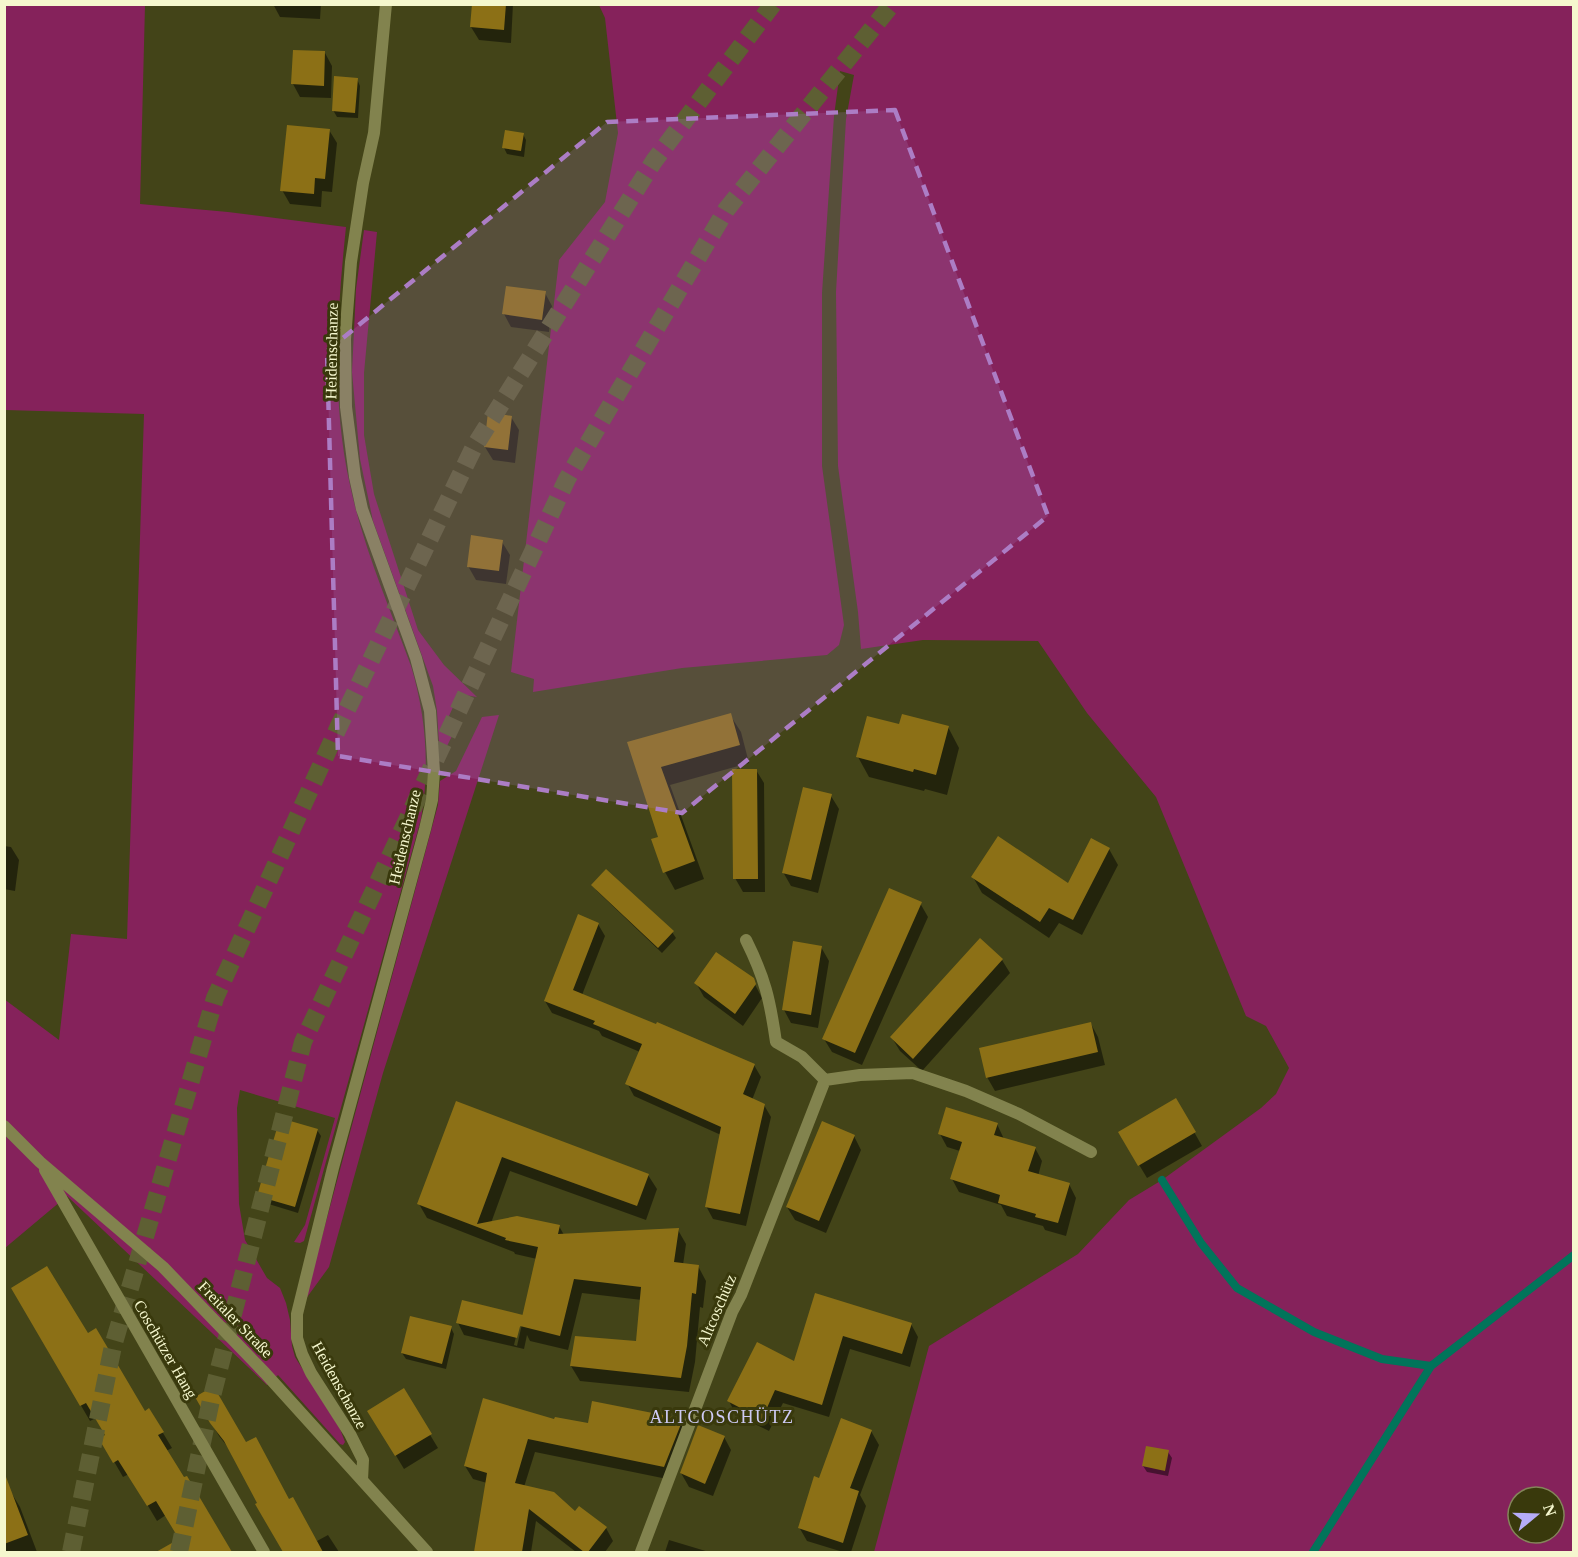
<svg xmlns="http://www.w3.org/2000/svg" width="1578" height="1557" font-family="Georgia,serif">
<style>
.green{fill:#85225b;fill-rule:evenodd}
.shadow{fill:#0007;fill-rule:evenodd}
.lines{fill:none;stroke-linecap:round;stroke-linejoin:round}
.stream{stroke:#01745a;stroke-width:8}
.building{fill:#8c7016}
.motorway-tunnel{stroke:#5e5f33;stroke-width:18;stroke-dasharray:18 9;stroke-linecap:butt}
.minor{stroke:#82834e;stroke-width:12}
.marked{fill:#ac7dc5;fill-opacity:0.2;stroke:#ac7dc5;stroke-width:4.5;stroke-dasharray:12 8;stroke-linejoin:round}
.labels{text-anchor:middle;stroke-width:6;stroke-linejoin:round;paint-order:stroke}
.street-label{font-size:16px;fill:#f5f7ce;stroke:#39390c}
.neighbourhood-label{font-size:18px;letter-spacing:1.5px;fill:#cecaf5;stroke:#39390c}
</style>
<rect width="100%" height="100%" fill="#434418"/>
<path class="green" d="M5 5H145L140 204 228 212 346 227C337 313 331 400 350 485 363 547 389 606 411 666 426 716 430 767 421 819L304 1241 300 1243 294 1242 305 1225 335 1118 240 1090 237 1108 239 1204 245 1240 267 1278 280 1288 286 1303 290 1320 292 1346 295 1357 340 1429 345 1442 343 1445 340 1444 278 1375 267 1385 67 1196 5 1248 4 999 59 1040 71 934 127 939 144 414 5 410Z
M599 5H1573V1552H874L929 1346 1078 1254 1129 1200 1162 1180 1261 1108 1276 1094 1289 1068 1266 1026 1246 1016 1156 797 1087 713 1038 641 923 640 861 649 858 612 838 466 836 292 846 119 854 75 840 71 834 116 822 293V466L844 625 839 645 827 655 682 668 533 692 534 679 511 672 559 260 605 202 618 133 605 18ZM1518 1497H1554V1533H1518Z
M364 230 377 232 364 373V435L374 494 418 630 444 665 477 697 459 694 449 716 456 728 446 748 443 750 439 744 437 711 433 686 373 521 360 459 352 372 356 289Z
M499 715 383 1073 329 1267 305 1300 431 831 438 805 440 781 456 771 482 717Z"/>
<path class="shadow" d="M273 4H321L320 19 280 17Z
M473 4H513L511 43 479 40 471 27Z
M325 53 332 66 331 98 300 97 293 84Z
M357 79 360 86 358 118 337 117 333 110Z
M329 130 337 143 332 192 322 191 321 207 290 204 282 190Z
M523 134 526 140 524 157 507 154 504 148Z
M545 293 552 306 549 332 511 327 504 314Z
M511 417 519 430 515 463 493 460 485 447Z
M502 542 510 555 506 584 476 580 468 566Z
M730 715 741 732 749 763 670 785 704 879 675 890 665 872 660 838 629 743Z
M900 726 948 727 959 748 947 795 925 789 924 791 869 777 858 757Z
M756 770 764 783 765 892H743L735 878Z
M831 796 839 809 818 893 791 886 783 872Z
M4 846 11 847 19 860 15 891 4 889Z
M1109 849 1118 865 1082 935 1059 923 1049 938 982 893 973 877 1069 885Z
M593 885 672 932 676 938 662 953 597 891Z
M920 903 928 917 862 1065 832 1052 824 1039Z
M598 924 605 936 582 995 754 1065 761 1077 752 1100 764 1105 771 1117 746 1226 713 1219 706 1206 721 1135 634 1096 627 1083 640 1052 602 1036 599 1031 552 1013 545 1001Z
M821 947 829 961 818 1028 791 1023 784 1010Z
M1002 960 1010 973 922 1071 900 1051 892 1038Z
M752 979 762 998 743 1026 704 997 696 983Z
M1091 1024 1098 1037 1105 1065 995 1091 987 1077Z
M1176 1100 1202 1146 1147 1178 1120 1133Z
M457 1103 648 1175 657 1189 646 1220 510 1171 491 1223 559 1226 564 1235 678 1230 686 1244 683 1265 698 1266 706 1281 703 1308 700 1307 695 1362 689 1392 580 1381 571 1366 576 1337 638 1343 642 1300 582 1293 568 1350 530 1341 527 1335 524 1349 464 1335 458 1323 523 1319 537 1259 515 1254 514 1252 427 1218 419 1204ZM519 1324H522L517 1346 514 1345Z
M997 1124 1004 1139 1035 1148 1042 1161 1038 1176 1069 1184 1076 1198 1066 1236 1045 1230 1043 1226 1007 1216 1001 1205 959 1192 952 1179 960 1151 947 1147 940 1134Z
M317 1130 321 1136 298 1213 262 1202 259 1196Z
M854 1136 861 1150 826 1233 795 1220 787 1207Z
M13 1289 87 1335 144 1413 163 1433 172 1448 166 1451 184 1479 186 1478 230 1552H159L181 1540 166 1515 157 1521 129 1474 123 1477 101 1439 107 1436 96 1418 90 1421Z
M816 1295 911 1324 918 1337 910 1367 850 1349 829 1417 783 1403 769 1431 736 1415 729 1401 795 1363Z
M451 1328 454 1334 446 1369 406 1359 402 1353Z
M403 1390 438 1448 404 1469 377 1424Z
M197 1398 246 1444 317 1541 328 1535 339 1552H282H284L231 1451 219 1436Z
M682 1420 689 1433 672 1480 535 1452 524 1487 606 1528 613 1541 605 1552H576L536 1521 531 1552H475L487 1483 473 1479 465 1466 555 1421 589 1425Z
M871 1431 879 1445 860 1495 866 1506 851 1552H843L807 1541 799 1527 820 1480Z
M724 1437 731 1450 713 1496 689 1487 681 1473Z
M1168 1452 1172 1458 1168 1476 1147 1472 1143 1466Z
M9 1489 20 1507 37 1552H4V1491Z
M669 1540 709 1552H665Z"/>
<g class="lines">
<path class="stream" d="M1162 1180 1201 1243 1237 1288 1314 1332 1382 1359 1431 1366
M1313 1552 1431 1366 1574 1255"/>
</g>
<path class="building" d="M472 4H506L504 30 470 27Z
M293 50 325 51 324 86 291 84Z
M334 76 358 78 355 113 332 111Z
M287 125 330 129 325 179 315 178 314 194 280 191Z
M505 130 524 133 521 151 502 148Z
M506 286 546 291 542 320 502 314Z
M488 412 512 416 508 450 484 447Z
M471 535 503 540 499 571 467 567Z
M731 713 740 745 661 767 695 861 663 873 651 839 658 837 627 742Z
M902 714 949 726 936 775 914 769 913 772 856 757 867 716 899 724Z
M732 769H757L758 879H733Z
M803 787 832 794 811 880 782 873Z
M998 836 1068 883 1091 838 1110 848 1073 920 1049 908 1040 922 971 877Z
M606 869 674 931 658 948 591 885Z
M889 888 922 902 855 1053 822 1039Z
M578 914 599 923 573 990 656 1024 657 1022 755 1064 743 1094 765 1104 740 1214 705 1207 721 1127 625 1084 642 1044 593 1024 595 1021 544 1001Z
M980 938 1003 959 913 1059 890 1037Z
M793 941 822 946 811 1015 782 1010Z
M716 952 754 978 756 984 735 1014 694 983Z
M1091 1022 1098 1052 986 1078 979 1048Z
M1176 1098 1196 1132 1138 1166 1118 1132Z
M456 1101 649 1174 637 1206 502 1157 477 1224 517 1216 560 1225 558 1234 679 1228 674 1262 699 1265 696 1294 692 1293 687 1346 681 1378 570 1366 575 1336 636 1341 641 1287 574 1279 560 1336 520 1326 538 1247 505 1240 506 1238 417 1204Z
M946 1107 998 1123 994 1135 1036 1147 1028 1171 1070 1183 1058 1223 1035 1217 1036 1214 998 1203 1000 1195 950 1179 962 1142 938 1134Z
M280 1118 318 1129 295 1207 257 1196Z
M822 1121 855 1135 819 1221 786 1207Z
M47 1266 88 1333 96 1328 145 1411 149 1408 164 1432 158 1435 184 1477 187 1476 232 1552H156L179 1539 156 1501 147 1506 118 1460 113 1463 99 1439 105 1435 86 1403 80 1406 11 1288Z
M815 1293 912 1323 902 1354 843 1336 822 1405 775 1390 762 1419 727 1401 757 1342 794 1361Z
M462 1300 523 1315 517 1338 456 1323Z
M410 1316 452 1326 442 1364 401 1353Z
M212 1387H214L246 1442 256 1437 289 1499 293 1497 323 1552H283L255 1504 257 1503 224 1441 210 1423 195 1397Z
M404 1388 432 1434 395 1456 367 1411Z
M483 1398 554 1419 555 1417 588 1423 592 1401 683 1419 664 1467 528 1439 515 1483 554 1492 575 1511 579 1506 607 1527 588 1552H584L529 1509 522 1552H474L487 1473 464 1466Z
M841 1418 872 1430 850 1488 859 1491 843 1543 798 1528 814 1476 819 1478Z
M698 1425 725 1436 705 1484 680 1473Z
M1146 1446 1169 1450 1165 1471 1142 1466Z
M6 1477 28 1535 4 1544V1478Z"/>
<g class="lines">
<path class="motorway-tunnel" d="M71 1552 113 1346 215 998 339 726 474 447 654 161 773 4
M179 1552 211 1400 303 1042 567 479 726 210 892 4"/>
<path class="minor" d="M746 940C765 978 770 1000 776 1042L802 1057 825 1080
M825 1080 860 1075 913 1073 966 1091 1019 1114 1091 1152
M4 1126 40 1162 163 1267 265 1373 427 1552
M45 1170 264 1552
M362 1480 363 1460 350 1434 311 1373 302 1354 297 1338V1314L333 1168 425 829 432 800 434 772 430 711 416 658 362 509 355 477 346 407 345 339 351 262 363 183 374 133 386 4
M641 1552 732 1312 741 1295 825 1080"/>
</g>
<path class="marked" d="M895 110 1048 516 682 813 338 756 327 351 607 122Z"/>
<g class="labels">
<g class="street-label">
<text transform="translate(331 351) rotate(-89)" y="6">Heidenschanze</text>
<text transform="translate(404 837) rotate(-77)" y="6">Heidenschanze</text>
<text transform="translate(716 1310) rotate(-67)" y="6">Altcoschütz</text>
<text transform="translate(236 1319) rotate(46)" y="6">Freitaler Straße</text>
<text transform="translate(166 1349) rotate(60)" y="6">Coschützer Hang</text>
<text transform="translate(340 1385) rotate(61)" y="6">Heidenschanze</text>
</g>
<g class="neighbourhood-label">
<text x="722" y="1423">ALTCOSCHÜTZ</text>
</g>
</g>
<rect width="1578" height="1557" fill="none" stroke="#f5f7ce" stroke-width="12"/>
<g transform="translate(1536 1515) rotate(71)"><circle r="28" fill="#39390c" stroke="#84855a" stroke-width="1.5"/>
<path d="M0-4.5L10 22L0 15L-10 22Z" fill="#b6acf8"/>
<text y="-9" font-size="16" font-weight="bold" text-anchor="middle" fill="#f5f7ce">N</text>
</g>
</svg>
